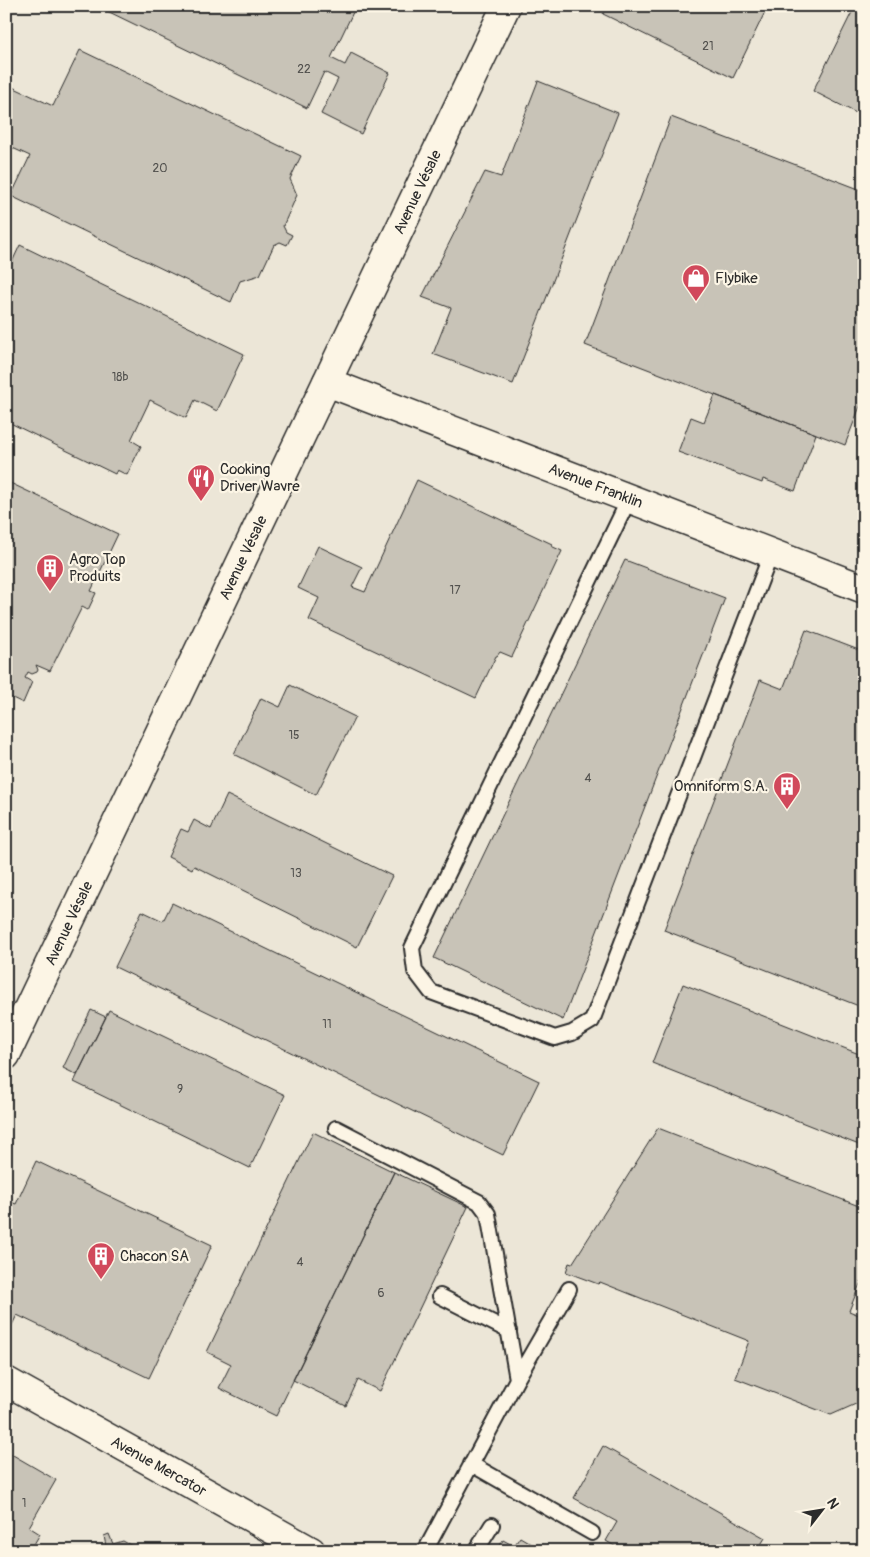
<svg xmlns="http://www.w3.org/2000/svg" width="870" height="1557" font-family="Pangolin,sans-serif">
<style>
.built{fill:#ece6d7}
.building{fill:#c8c3b7;stroke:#2b2b2b}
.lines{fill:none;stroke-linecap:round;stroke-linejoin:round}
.service-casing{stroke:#2b2b2b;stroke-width:18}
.minor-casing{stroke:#2b2b2b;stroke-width:31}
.service{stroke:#fcf5e5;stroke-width:14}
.minor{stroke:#fcf5e5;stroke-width:28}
.labels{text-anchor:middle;stroke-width:4.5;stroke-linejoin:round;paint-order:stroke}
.number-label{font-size:12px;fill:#52514e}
.street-label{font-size:15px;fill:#2b2b2b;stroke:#fcf5e5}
.poi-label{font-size:15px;fill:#2b2b2b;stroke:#fcf5e5;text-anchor:start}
</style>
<rect width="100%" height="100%" fill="#fcf5e5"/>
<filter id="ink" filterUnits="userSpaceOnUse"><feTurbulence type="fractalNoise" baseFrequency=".02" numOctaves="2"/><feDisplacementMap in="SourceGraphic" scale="10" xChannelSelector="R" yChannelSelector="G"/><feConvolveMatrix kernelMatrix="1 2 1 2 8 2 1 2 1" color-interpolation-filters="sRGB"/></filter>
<g filter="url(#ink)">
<path class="built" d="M6 6H864V1551H6Z"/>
<path class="building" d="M102 6H356L331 58 345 65 351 53 390 73 361 134 321 114 338 79 324 72 307 108 101 8Z
M607 6H752L765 12 733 78 603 14Z
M855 6H864V117L813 91Z
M80 50 301 156 290 179 297 195 283 226 286 232 292 235 287 245 280 242 274 245 260 275 240 281 231 302 11 196 30 156 6 145V84L53 106Z
M538 81 618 113 513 384 433 354 451 308 422 297 485 172 501 177Z
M671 117 864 191V396L845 445 585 345Z
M20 245 244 354 217 411 195 400 186 418 150 400 131 440 141 446 127 475 117 470 115 474 6 421V275Z
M715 395 816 434 795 491 763 479 762 483 678 452 691 417 704 422Z
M417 480 552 544 551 546 562 551 512 657 500 652 497 656H496L476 698 309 620 319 598 298 588 318 546 362 567 352 587 365 592Z
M6 481 118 534 91 591 96 593 88 610 82 607 50 671 36 665 38 670 37 672 32 674 28 672 25 678 32 682 23 703 6 695Z
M625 560 725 598 563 1020 434 958Z
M806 630 864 652V1008L664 930 760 680 783 689Z
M290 685 355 717 316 795 234 754 261 698 280 707Z
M227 795 392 876 357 947 194 866 192 869 168 857 181 829 188 832 194 820 211 829Z
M172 903 539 1081 503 1155 115 967 142 911 163 921Z
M683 984 864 1056V1147L652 1063Z
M91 1010 106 1017 77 1075 63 1068Z
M109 1010 285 1095 250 1168 74 1082Z
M658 1128 864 1208V1274L849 1311 864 1317V1387L858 1403 831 1415 735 1378 749 1341 600 1282 598 1284 566 1272 569 1263 572 1264Z
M313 1132 394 1172 276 1416 219 1388 231 1364 207 1352Z
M36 1161 212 1245 149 1378 17 1315 6 1337V1200L16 1204Z
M394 1172 468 1207 380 1391 358 1380 346 1406 293 1380Z
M603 1446 765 1538 757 1551H623L606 1541 617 1522 574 1498Z
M6 1451 56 1480 29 1527 40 1534 30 1551H6Z
M109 1534 113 1544 123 1541 134 1547 135 1551H95L96 1549 106 1546 104 1536Z
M520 1537 544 1551H522L514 1546Z
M503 1540 514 1546 522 1551H497Z"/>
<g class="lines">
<g class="service-casing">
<path id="service" d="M629 499 412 948 415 971 431 992 555 1038 572 1033 592 1021 771 554
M336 1128 479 1202 488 1214 517 1379
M440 1296 509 1331
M471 1464 592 1533
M425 1551 517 1379 569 1289
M476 1551 492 1525"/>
</g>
<g class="minor-casing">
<g id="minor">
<path id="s1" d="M327 382 864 589"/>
<path id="s2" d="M6 1055 506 6"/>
<path id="s3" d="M6 1381 311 1551"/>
</g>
</g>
<use href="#service" class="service"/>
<use href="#minor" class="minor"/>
</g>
</g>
<defs>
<g id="shop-pin" transform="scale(1.4375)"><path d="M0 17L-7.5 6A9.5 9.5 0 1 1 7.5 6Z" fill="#d1495b" stroke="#fcf5e5"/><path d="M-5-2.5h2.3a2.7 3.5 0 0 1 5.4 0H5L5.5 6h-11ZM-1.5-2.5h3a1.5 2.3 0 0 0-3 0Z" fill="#fff"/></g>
<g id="restaurant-pin" transform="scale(1.4375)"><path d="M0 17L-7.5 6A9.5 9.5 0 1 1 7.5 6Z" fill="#d1495b" stroke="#fcf5e5"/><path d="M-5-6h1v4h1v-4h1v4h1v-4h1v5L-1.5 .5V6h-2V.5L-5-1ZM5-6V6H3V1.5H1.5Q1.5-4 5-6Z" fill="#fff"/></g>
<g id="building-pin" transform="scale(1.4375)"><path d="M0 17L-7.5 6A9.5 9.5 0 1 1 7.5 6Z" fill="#d1495b" stroke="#fcf5e5"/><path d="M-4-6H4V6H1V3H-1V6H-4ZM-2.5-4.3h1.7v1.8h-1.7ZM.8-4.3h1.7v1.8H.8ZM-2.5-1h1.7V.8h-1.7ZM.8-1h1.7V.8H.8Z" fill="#fff"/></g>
</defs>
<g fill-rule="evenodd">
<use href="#shop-pin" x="696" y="278"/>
<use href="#restaurant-pin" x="201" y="478"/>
<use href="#building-pin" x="50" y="568"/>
<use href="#building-pin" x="787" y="786"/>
<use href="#building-pin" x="101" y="1256"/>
</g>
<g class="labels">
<g class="number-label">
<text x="708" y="50">21</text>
<text x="304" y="73">22</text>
<text x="160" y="172">20</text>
<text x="120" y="381">18b</text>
<text x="455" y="594">17</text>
<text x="294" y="739">15</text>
<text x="588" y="782">4</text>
<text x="296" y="877">13</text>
<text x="327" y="1028">11</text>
<text x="180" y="1093">9</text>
<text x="300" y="1266">4</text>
<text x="381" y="1297">6</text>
<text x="24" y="1507">1</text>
</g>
<g class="street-label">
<text dy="5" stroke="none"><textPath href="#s2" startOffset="956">Avenue Vésale</textPath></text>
<text dy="5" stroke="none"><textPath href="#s1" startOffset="288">Avenue Franklin</textPath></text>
<text dy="5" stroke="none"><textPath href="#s2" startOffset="551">Avenue Vésale</textPath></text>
<text dy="5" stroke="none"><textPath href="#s2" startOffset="146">Avenue Vésale</textPath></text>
<text dy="5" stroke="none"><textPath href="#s3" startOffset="175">Avenue Mercator</textPath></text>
</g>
<g class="poi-label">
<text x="715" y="283">Flybike</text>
<text x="220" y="474">Cooking<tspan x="220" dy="17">Driver Wavre</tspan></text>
<text x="69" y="564">Agro Top<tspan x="69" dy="17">Produits</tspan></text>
<text x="768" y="791" text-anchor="end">Omniform S.A.</text>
<text x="120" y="1261">Chacon SA</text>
</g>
</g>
<rect width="870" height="1557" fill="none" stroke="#fcf5e5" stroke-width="25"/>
<rect x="12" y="12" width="845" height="1532" fill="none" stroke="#2b2b2b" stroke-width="2" filter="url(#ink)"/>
<g transform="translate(822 1510) rotate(59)" stroke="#fcf5e5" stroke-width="4" paint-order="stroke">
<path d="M0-4L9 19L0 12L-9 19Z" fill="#2b2b2b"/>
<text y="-8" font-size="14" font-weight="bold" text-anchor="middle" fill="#2b2b2b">N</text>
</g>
</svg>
